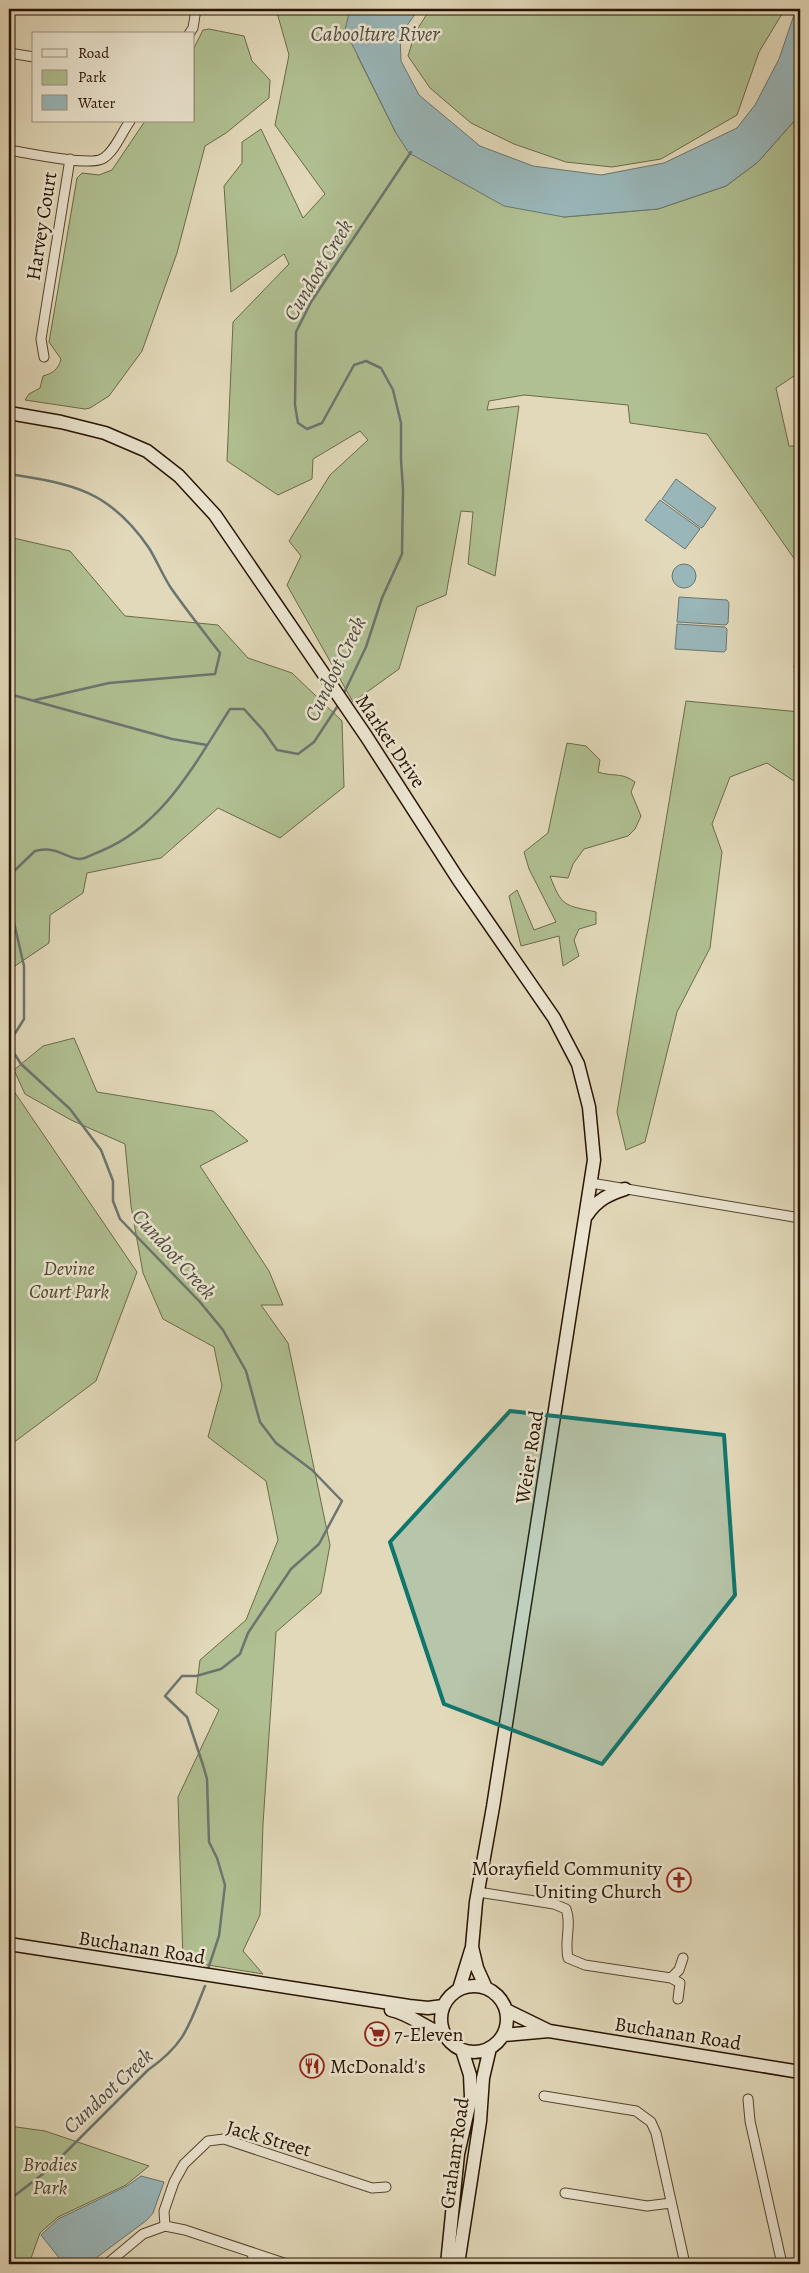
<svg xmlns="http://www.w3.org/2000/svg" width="809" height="2273" font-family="Alegreya,serif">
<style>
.green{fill:#b0c092;stroke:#6b6a49}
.water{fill:#99b7ba;stroke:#6b7570}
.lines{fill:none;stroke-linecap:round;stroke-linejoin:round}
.stream{stroke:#6b7570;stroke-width:2.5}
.street-casing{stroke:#55442e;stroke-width:11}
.secondary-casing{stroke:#261300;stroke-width:15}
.street{stroke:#ece6d2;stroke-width:9}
.secondary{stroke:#ece6d2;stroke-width:12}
.marked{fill:#0f766e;fill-opacity:0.2;stroke:#0f766e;stroke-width:4;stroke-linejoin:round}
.labels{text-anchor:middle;stroke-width:5;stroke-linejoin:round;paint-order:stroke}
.street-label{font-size:20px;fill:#261300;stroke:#ece6d2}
.park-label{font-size:20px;font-style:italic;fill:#4f472c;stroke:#ece6d2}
.poi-label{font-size:20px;fill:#261300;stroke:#ece6d2;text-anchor:start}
.water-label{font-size:21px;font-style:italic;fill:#4e4c41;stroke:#ece6d2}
</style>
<rect width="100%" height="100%" fill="#e2d9ba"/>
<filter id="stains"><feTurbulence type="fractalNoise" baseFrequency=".004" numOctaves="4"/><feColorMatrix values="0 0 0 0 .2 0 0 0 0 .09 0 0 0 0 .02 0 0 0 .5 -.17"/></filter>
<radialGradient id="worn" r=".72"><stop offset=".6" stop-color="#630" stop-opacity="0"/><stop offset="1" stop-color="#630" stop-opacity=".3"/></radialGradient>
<path class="green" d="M276 9H350L348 13 358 57 396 133 409 152 564 217 658 209 726 186 758 162 795 120 800 109V372L776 388 789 446H800V567L707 434 630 423 628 405 524 395 489 401 487 410 519 406 495 576 468 564 473 512 461 511 446 595 417 607 399 669 353 702 287 585 301 556 289 541 330 475 368 440 360 431 313 459 312 479 278 495 227 461 233 322 289 264 284 254 231 292 224 186 242 163V142L261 129 303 218 325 194 275 125 289 55Z
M430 9H785L759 52 737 115 661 159 612 167 566 162 514 144 471 123 430 88 408 56 415 33Z
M209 29 244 36 252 61 270 80 269 98 226 133 205 146 177 253 142 351 109 396 90 408 85 409 25 400 29 394 40 388 43 376C53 373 58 370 61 359L49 342 77 178 82 173 99 175 112 170 145 121H194V48L203 30Z
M9 537 70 551 125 616 218 625 248 658 292 673 342 721 344 787 280 838 218 808 161 858 87 873 83 893 50 915 49 943 9 970Z
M800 592V670L794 668Z
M686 701 800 712V785L767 763 730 777 712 824 722 852 710 948 677 1012 645 1142 626 1150 617 1112Z
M567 743 586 746 600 760 598 772C613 777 622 772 635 782L631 792 641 816 635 829 628 836 584 849 573 864 568 878 550 876C562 907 564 905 596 912V924L579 929 574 940 579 956 563 966 559 936 521 946 509 896 517 890 534 930 556 922 529 869 524 852 548 833Z
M74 1038 97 1092 213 1111 248 1141 200 1166 269 1271 283 1305H261L288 1343 330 1545 321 1593 276 1632 263 1824 260 1915 243 1951 263 1974 183 1961 178 1797 219 1710 196 1693 200 1660 246 1620 278 1540 266 1481 208 1437 222 1386 214 1347 163 1319 143 1273 131 1206 125 1144 71 1120 25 1094 14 1070 43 1046Z
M9 1084 137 1272 96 1381 9 1446Z
M9 2126 45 2131 149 2166 126 2185 58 2217 40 2233 29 2264H9Z"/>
<path class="water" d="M350 9H419L400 35 401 61 419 95 480 146 533 166 601 175 664 163 737 128 755 105 779 59 796 9H800V109L795 120 758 162 726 186 658 209 564 217 504 206 409 153 396 133 345 30Z
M676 479 716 508 703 527 701 528 662 499Z
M660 500 700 529 685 549 645 520Z
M672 576a12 12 0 1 1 24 0a12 12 0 1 1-24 0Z
M679 597 727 600 729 603 728 623 726 625 677 622Z
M677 624 725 627 727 629 726 650 724 652 675 649Z
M141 2176 164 2182 153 2213 147 2220 88 2264H64L41 2235 58 2219 127 2186Z"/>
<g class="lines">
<path class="stream" d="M9 474C74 484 110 491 149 548 157 561 163 576 171 588 187 611 204 632 220 653L215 674 109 683 35 700
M9 694 172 739 207 745
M343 695 366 647 382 598 402 554 403 489 401 460V423L393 390 381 368 366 361 354 365 322 423 307 429 298 423 295 405 296 332 311 302 411 152
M208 1969 219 1936 225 1885 217 1858 209 1842 207 1779 203 1765 187 1717 165 1696 182 1676H196L221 1669 240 1654 248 1633 291 1569 319 1544 342 1501 312 1470 276 1443 260 1422 246 1371 223 1330 200 1302 120 1219 113 1201V1181L101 1150 70 1109 21 1064 14 1053V1035L24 1019V966L12 914 11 874 35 851C40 850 46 849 51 850 60 851 71 859 80 859 86 859 95 853 101 851 164 825 195 763 230 709H244L263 730 277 750 298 754 314 742 339 704
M9 2200 48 2170 148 2070C185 2044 189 2026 205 1986"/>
<g class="street-casing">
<path id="street" d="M189 34 193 28 196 9
M9 53 34 57
M9 150C27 153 88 166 102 159 114 153 122 132 130 121
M44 357 41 339 70 159
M591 1183 800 1218
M478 1892 554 1904 566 1909C572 1924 564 1941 568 1958L585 1965 671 1978 679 1970 683 1958
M671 1978 680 1983 678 1999
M544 2096 636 2111 651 2122 656 2133 685 2264
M748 2099 750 2121 782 2264
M565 2193 647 2206 671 2203
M165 2226 164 2211 174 2182 184 2164 208 2141 224 2139 372 2188 386 2187
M107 2264 143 2234 165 2226 185 2230 287 2264
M252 2264 253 2253"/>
</g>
<g class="secondary-casing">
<path id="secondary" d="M9 413 61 422 105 433 147 451 179 476 215 515 366 736 458 879 554 1018 578 1064 589 1107 594 1160 493 1807 476 1902 472 1947 459 1989
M587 1215C597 1200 609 1194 625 1189
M9 1944 409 2006 428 2008 443 2006
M472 1947 477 1968 486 1988
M441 2019a33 33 0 1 1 66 0a33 33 0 1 1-66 0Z
M391 2010C411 2014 426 2029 445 2035
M506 2010 549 2031
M504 2035 549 2031 800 2072
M447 2264 458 2154 471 2097 470 2075 462 2050
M458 2264 480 2121 483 2078 490 2048"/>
</g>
<use href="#street" class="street"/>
<use href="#secondary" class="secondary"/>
</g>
<path class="marked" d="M510 1411 724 1435 735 1595 602 1764 444 1704 390 1542Z"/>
<defs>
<g id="church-ring" transform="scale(1.25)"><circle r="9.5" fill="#ece6d2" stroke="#8f2418" stroke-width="1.5"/><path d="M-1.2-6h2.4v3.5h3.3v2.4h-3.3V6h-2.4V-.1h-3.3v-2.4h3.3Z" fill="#8f2418"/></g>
<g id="supermarket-ring" transform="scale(1.25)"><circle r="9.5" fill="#ece6d2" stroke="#8f2418" stroke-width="1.5"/><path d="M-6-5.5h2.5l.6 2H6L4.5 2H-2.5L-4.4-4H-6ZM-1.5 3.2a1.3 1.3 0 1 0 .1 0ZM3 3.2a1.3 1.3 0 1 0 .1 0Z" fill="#8f2418"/></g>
<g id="restaurant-ring" transform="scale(1.25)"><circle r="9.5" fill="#ece6d2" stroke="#8f2418" stroke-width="1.5"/><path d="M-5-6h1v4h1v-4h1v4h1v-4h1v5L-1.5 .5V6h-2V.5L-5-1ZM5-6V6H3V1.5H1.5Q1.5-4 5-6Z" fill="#8f2418"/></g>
</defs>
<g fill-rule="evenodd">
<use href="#church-ring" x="679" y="1880"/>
<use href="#supermarket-ring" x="377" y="2034"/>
<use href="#restaurant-ring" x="312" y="2066"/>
</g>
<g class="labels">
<g class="street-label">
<text transform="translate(41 226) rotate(-81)" y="7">Harvey Court</text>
<text transform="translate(391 741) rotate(56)" y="7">Market Drive</text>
<text transform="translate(529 1457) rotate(-81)" y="7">Weier Road</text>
<text transform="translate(142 1947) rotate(9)" y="7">Buchanan Road</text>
<text transform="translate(678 2033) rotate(9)" y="7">Buchanan Road</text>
<text transform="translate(269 2138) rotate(16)" y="7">Jack Street</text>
<text transform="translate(454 2153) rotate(-82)" y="7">Graham Road</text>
</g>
<g class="park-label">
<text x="69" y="1275">Devine<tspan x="69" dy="23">Court Park</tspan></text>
<text x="50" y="2171">Brodies<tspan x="50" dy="23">Park</tspan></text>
</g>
<g class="poi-label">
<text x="662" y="1875" text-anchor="end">Morayfield Community<tspan x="662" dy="23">Uniting Church</tspan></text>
<text x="394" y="2041">7-Eleven</text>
<text x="330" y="2073">McDonald's</text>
</g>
<g class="water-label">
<text x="375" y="41">Caboolture River</text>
<text transform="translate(318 270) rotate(-59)" y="7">Cundoot Creek</text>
<text transform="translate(335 669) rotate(-64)" y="7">Cundoot Creek</text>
<text transform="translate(174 1254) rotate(48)" y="7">Cundoot Creek</text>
<text transform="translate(108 2091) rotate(-43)" y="7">Cundoot Creek</text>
</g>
</g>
<rect width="809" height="2273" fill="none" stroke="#e2d9ba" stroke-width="30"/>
<rect x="10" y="10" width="789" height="2253" fill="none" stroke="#261300" stroke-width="2.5"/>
<rect x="15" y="15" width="779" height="2243" fill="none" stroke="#261300"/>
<rect x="32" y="32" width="162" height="90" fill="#ece6d2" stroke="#9d927e"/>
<rect x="42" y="49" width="25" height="8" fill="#ece6d2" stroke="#9d927e"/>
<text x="78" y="58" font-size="15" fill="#261300">Road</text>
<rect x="42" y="70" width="25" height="15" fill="#b0c092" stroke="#9d927e"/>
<text x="78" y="82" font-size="15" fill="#261300">Park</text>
<rect x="42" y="95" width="25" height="15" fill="#99b7ba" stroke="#9d927e"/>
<text x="78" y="108" font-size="15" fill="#261300">Water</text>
<rect width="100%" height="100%" filter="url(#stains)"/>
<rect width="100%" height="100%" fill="url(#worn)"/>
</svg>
